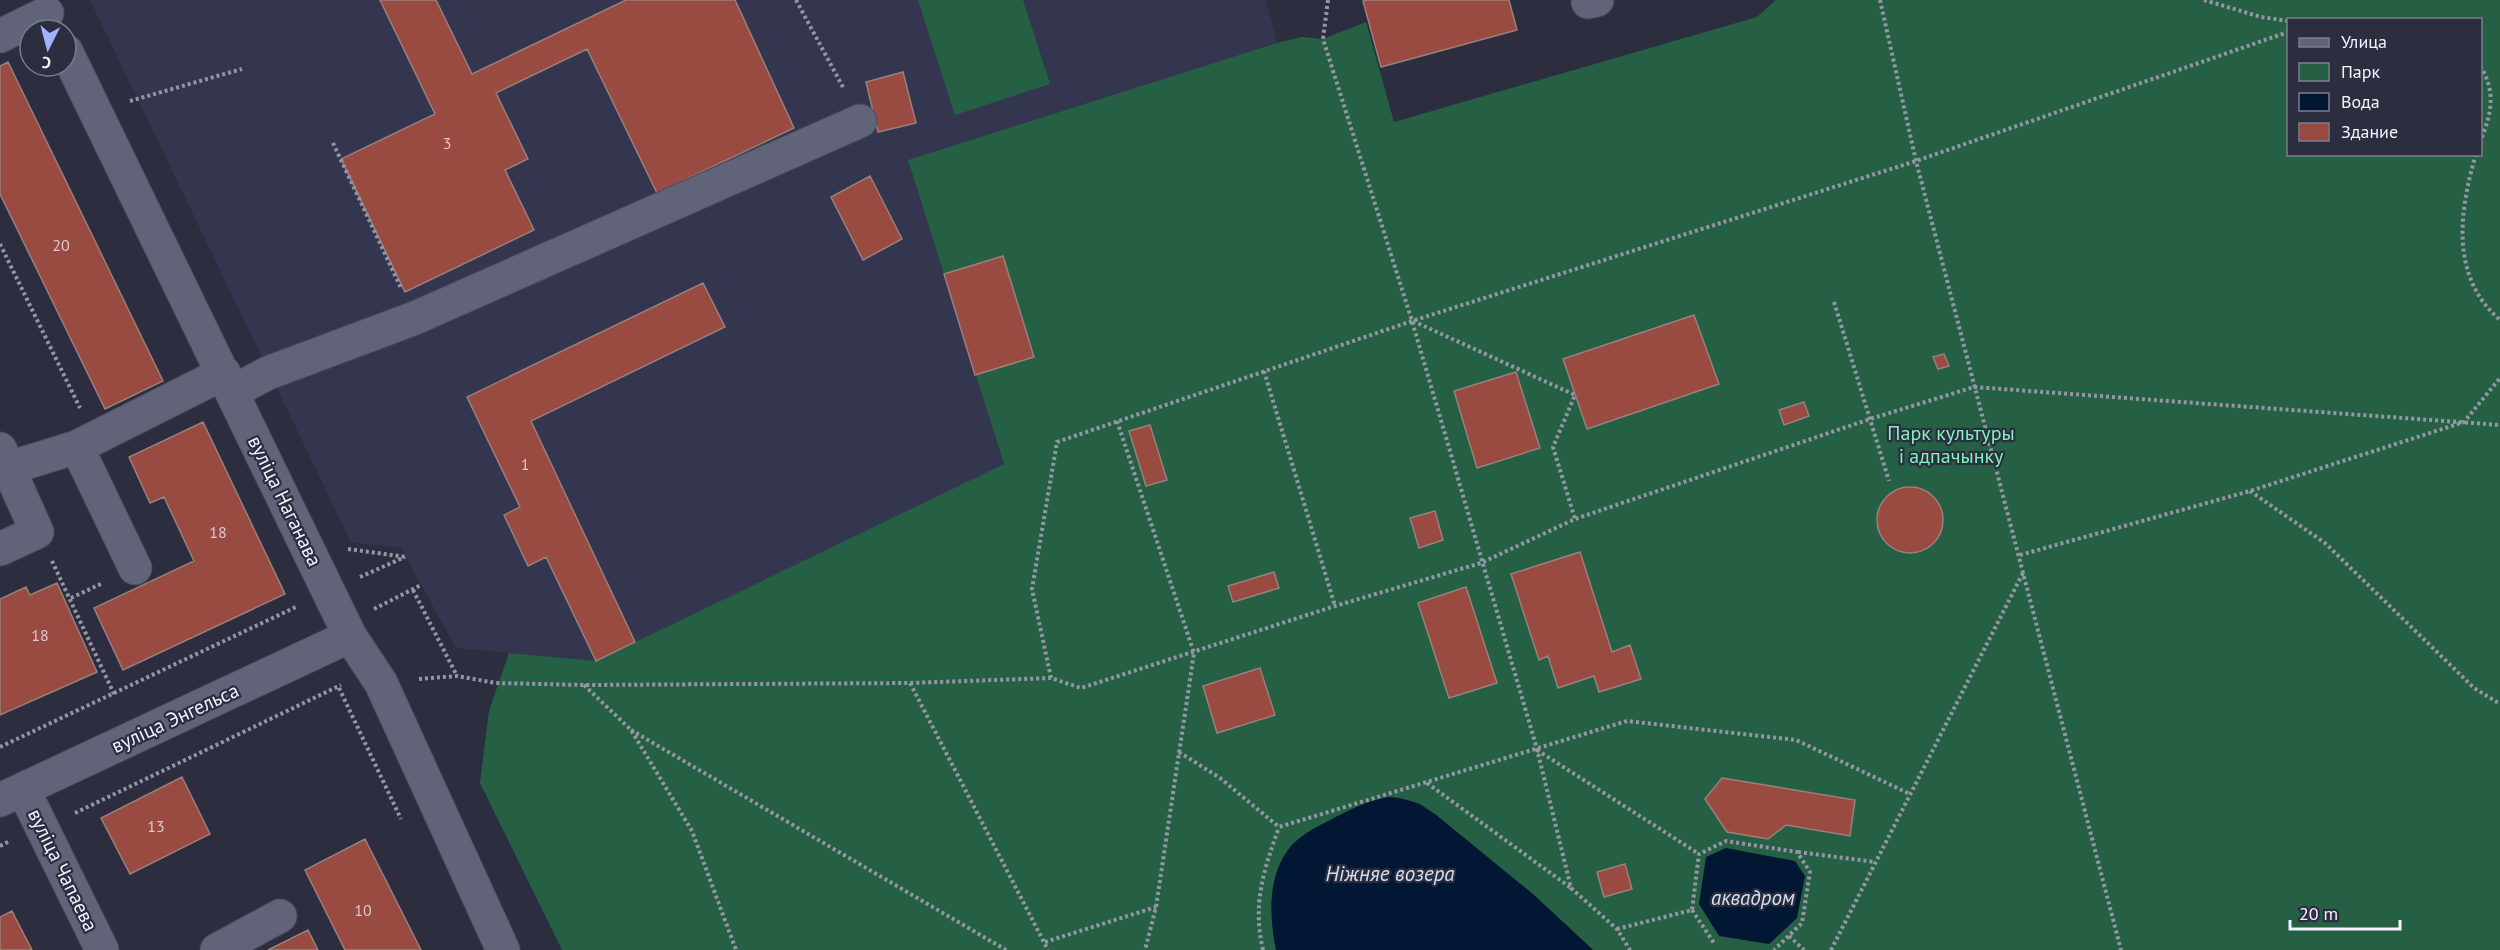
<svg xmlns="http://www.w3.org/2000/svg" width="2500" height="950" font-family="'PT Sans',sans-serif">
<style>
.built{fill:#34364f}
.green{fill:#256045;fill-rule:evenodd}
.water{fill:#011734}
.building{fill:#994a41;stroke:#99807c;stroke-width:1.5}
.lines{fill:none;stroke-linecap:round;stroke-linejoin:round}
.minor-casing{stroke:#4a4b5a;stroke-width:35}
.path{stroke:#9596a4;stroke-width:4;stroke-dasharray:3 3;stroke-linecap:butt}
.minor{stroke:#616378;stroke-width:33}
.labels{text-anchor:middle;stroke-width:4.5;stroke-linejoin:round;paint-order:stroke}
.number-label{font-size:16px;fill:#dcc9ce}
.park-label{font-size:20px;fill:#7df6bb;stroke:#2c2e40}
.street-label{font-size:20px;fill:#f2f3fd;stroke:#2c2e40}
.water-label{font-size:21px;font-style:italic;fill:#d2dff0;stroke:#2c2e40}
</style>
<rect width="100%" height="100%" fill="#2c2e40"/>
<path class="built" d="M90 0H1266L1277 43 908 160 1004 464 596 661 456 648 401 548 351 542Z"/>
<path class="green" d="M918 0H1023L1050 84 955 115Z
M1776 0H2500V950H1593L1534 895 1421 804C1390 793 1367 800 1339 816 1323 824 1305 831 1293 845 1268 873 1269 916 1276 950H562L480 783 489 711 509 653 596 661 1004 464 908 160 1277 43 1302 37 1323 39 1366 22 1394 122 1757 17ZM2288 20H2480V154H2288ZM1805 876 1796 918 1769 944Z"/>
<path class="water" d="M1388 797C1407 798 1419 803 1435 814L1534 895 1593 950H1276C1269 915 1267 872 1293 844 1304 833 1319 826 1332 819 1351 809 1367 801 1388 797Z
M1726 848 1795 861 1805 876 1797 918 1769 944 1719 936 1699 904 1706 857Z"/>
<path class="building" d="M380 0H436L472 74 626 0H735L794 128 657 193 587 49 496 93 528 159 505 170 534 230 405 292 341 159 435 114Z
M1368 0H1509L1517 30 1381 67 1363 1Z
M8 62 163 381 105 409 0 194V66Z
M903 72 916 123 878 132 866 82Z
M870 176 902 239 863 260 831 197Z
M1003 256 1034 357 975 375 944 274Z
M703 283 725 327 531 421 635 642 596 661 546 557 528 566 504 515 520 507 467 397Z
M1694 315 1719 384 1587 429 1563 359Z
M1944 354 1949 366 1938 369 1933 357Z
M1516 372 1540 448 1477 468 1454 391Z
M1804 402 1809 416 1784 425 1779 410Z
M203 422 285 594 123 670 94 608 194 561 164 497 150 503 129 457Z
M1150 425 1167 480 1146 486 1129 431Z
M1877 520a33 33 0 1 1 66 0a33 33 0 1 1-66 0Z
M1435 511 1443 540 1419 548 1410 518Z
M1580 552 1612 652 1630 645 1641 679 1599 692 1594 676 1558 688 1548 656 1539 660 1511 574Z
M1274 572 1279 588 1233 602 1228 586Z
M57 583 97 672 0 715V599L26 587 30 595Z
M1466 587 1497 683 1449 698 1418 603Z
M1260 668 1275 715 1217 733 1203 686Z
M182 777 210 834 130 874 101 818Z
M1722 778 1855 800 1850 836 1786 825 1768 839 1727 832 1705 799Z
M365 839 421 950H345L305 870Z
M1625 864 1632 889 1604 897 1597 872Z
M12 911 16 919 32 950H0V917Z
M308 930 318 950H268Z"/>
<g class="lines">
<g class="minor-casing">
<path id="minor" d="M1588 2 1597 0
M0 36 47 13
M66 51 350 636 381 683 503 950
M232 392 268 373 415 318 860 121
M77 447 135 568
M0 449 37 532 0 549
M9 468 77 447 224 373
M23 789 102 950
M0 800 350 636
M217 950 280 916"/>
</g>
<path class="path" d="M796 0 844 89
M1328 0 1323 39 1412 321 1537 749 1571 888 1617 929 1630 950
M1880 0 1916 161 2121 950
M2204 0 2261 17 2288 21
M2480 66C2497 92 2491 115 2480 142
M130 101 242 69
M333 143 401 288
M2476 154C2459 212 2450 277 2500 320
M0 244 80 408
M1834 302 1889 481
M1413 321 1575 395 1553 447 1575 519
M1264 371 1335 606
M1117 421 1194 653 1156 907 1145 950
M2250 491 2325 543 2474 688 2500 704
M348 549 406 557
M2020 555 2250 491 2464 422 2500 378
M52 561 114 694
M360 577 405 557
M413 590 457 676
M71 598 103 583
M374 609 421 585
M1051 678 1032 589 1057 442 1412 321 1916 161 2288 32
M419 679 457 676 496 683 584 685 910 683 1051 678 1081 688 1335 606 1481 563 1575 519 1870 419 1974 387 2500 425
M910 683 1048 950
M584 685 631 730 692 831 736 950
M339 688 401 819
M631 730 1006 950
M0 747 298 606
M1537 750 1699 854
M1179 752 1220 778 1279 827 1627 721 1796 740 1910 794
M1427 783 1571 888
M75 813 341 685
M0 846 10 841
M1798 852 1875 862
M1692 910 1714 943
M1617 929 1692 910 1699 854 1726 841 1797 852 1810 872 1802 923 1774 950
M1789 936 1804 950
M1045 942 1156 907
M1263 950C1252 903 1264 870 1279 827
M1831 950 2024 571"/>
<use href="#minor" class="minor"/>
</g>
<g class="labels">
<g class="number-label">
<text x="447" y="149">3</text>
<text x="61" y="251">20</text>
<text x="525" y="470">1</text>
<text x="218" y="538">18</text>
<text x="40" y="641">18</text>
<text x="156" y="832">13</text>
<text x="363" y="916">10</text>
</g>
<g class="park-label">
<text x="1951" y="440">Парк культуры<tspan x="1951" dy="23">і адпачынку</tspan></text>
</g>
<g class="street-label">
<text transform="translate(285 501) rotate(64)" y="7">вуліца Наганава</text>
<text transform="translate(175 718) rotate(-25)" y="7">вуліца Энгельса</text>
<text transform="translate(63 870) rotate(64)" y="7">вуліца Чапаева</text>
</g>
<g class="water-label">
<text x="1390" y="881">Ніжняе возера</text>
<text x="1753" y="905">аквадром</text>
</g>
</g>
<rect x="2287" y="18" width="195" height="138" fill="#2c2e40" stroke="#7b7d8c" stroke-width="1.5"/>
<rect x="2299" y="38" width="30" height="9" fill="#616378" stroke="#7b7d8c" stroke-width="1.5"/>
<text x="2341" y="48" font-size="18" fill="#f2f3fd">Улица</text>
<rect x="2299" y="63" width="30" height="18" fill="#256045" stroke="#7b7d8c" stroke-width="1.5"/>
<text x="2341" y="78" font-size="18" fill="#f2f3fd">Парк</text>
<rect x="2299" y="93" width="30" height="18" fill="#011734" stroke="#7b7d8c" stroke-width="1.5"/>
<text x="2341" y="108" font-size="18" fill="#f2f3fd">Вода</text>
<rect x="2299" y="123" width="30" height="18" fill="#994a41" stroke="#7b7d8c" stroke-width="1.5"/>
<text x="2341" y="138" font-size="18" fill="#f2f3fd">Здание</text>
<g transform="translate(48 48) rotate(186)"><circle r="28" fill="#2c2e40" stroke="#7b7d8c" stroke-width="1.5"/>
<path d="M0-4.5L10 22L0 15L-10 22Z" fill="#a0b3fd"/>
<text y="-9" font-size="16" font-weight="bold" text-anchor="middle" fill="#f2f3fd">С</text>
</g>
<path d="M2290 920v9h110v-9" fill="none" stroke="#f2f3fd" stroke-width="3"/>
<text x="2299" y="920" font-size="18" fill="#f2f3fd" stroke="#2c2e40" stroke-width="4.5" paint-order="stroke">20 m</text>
</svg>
